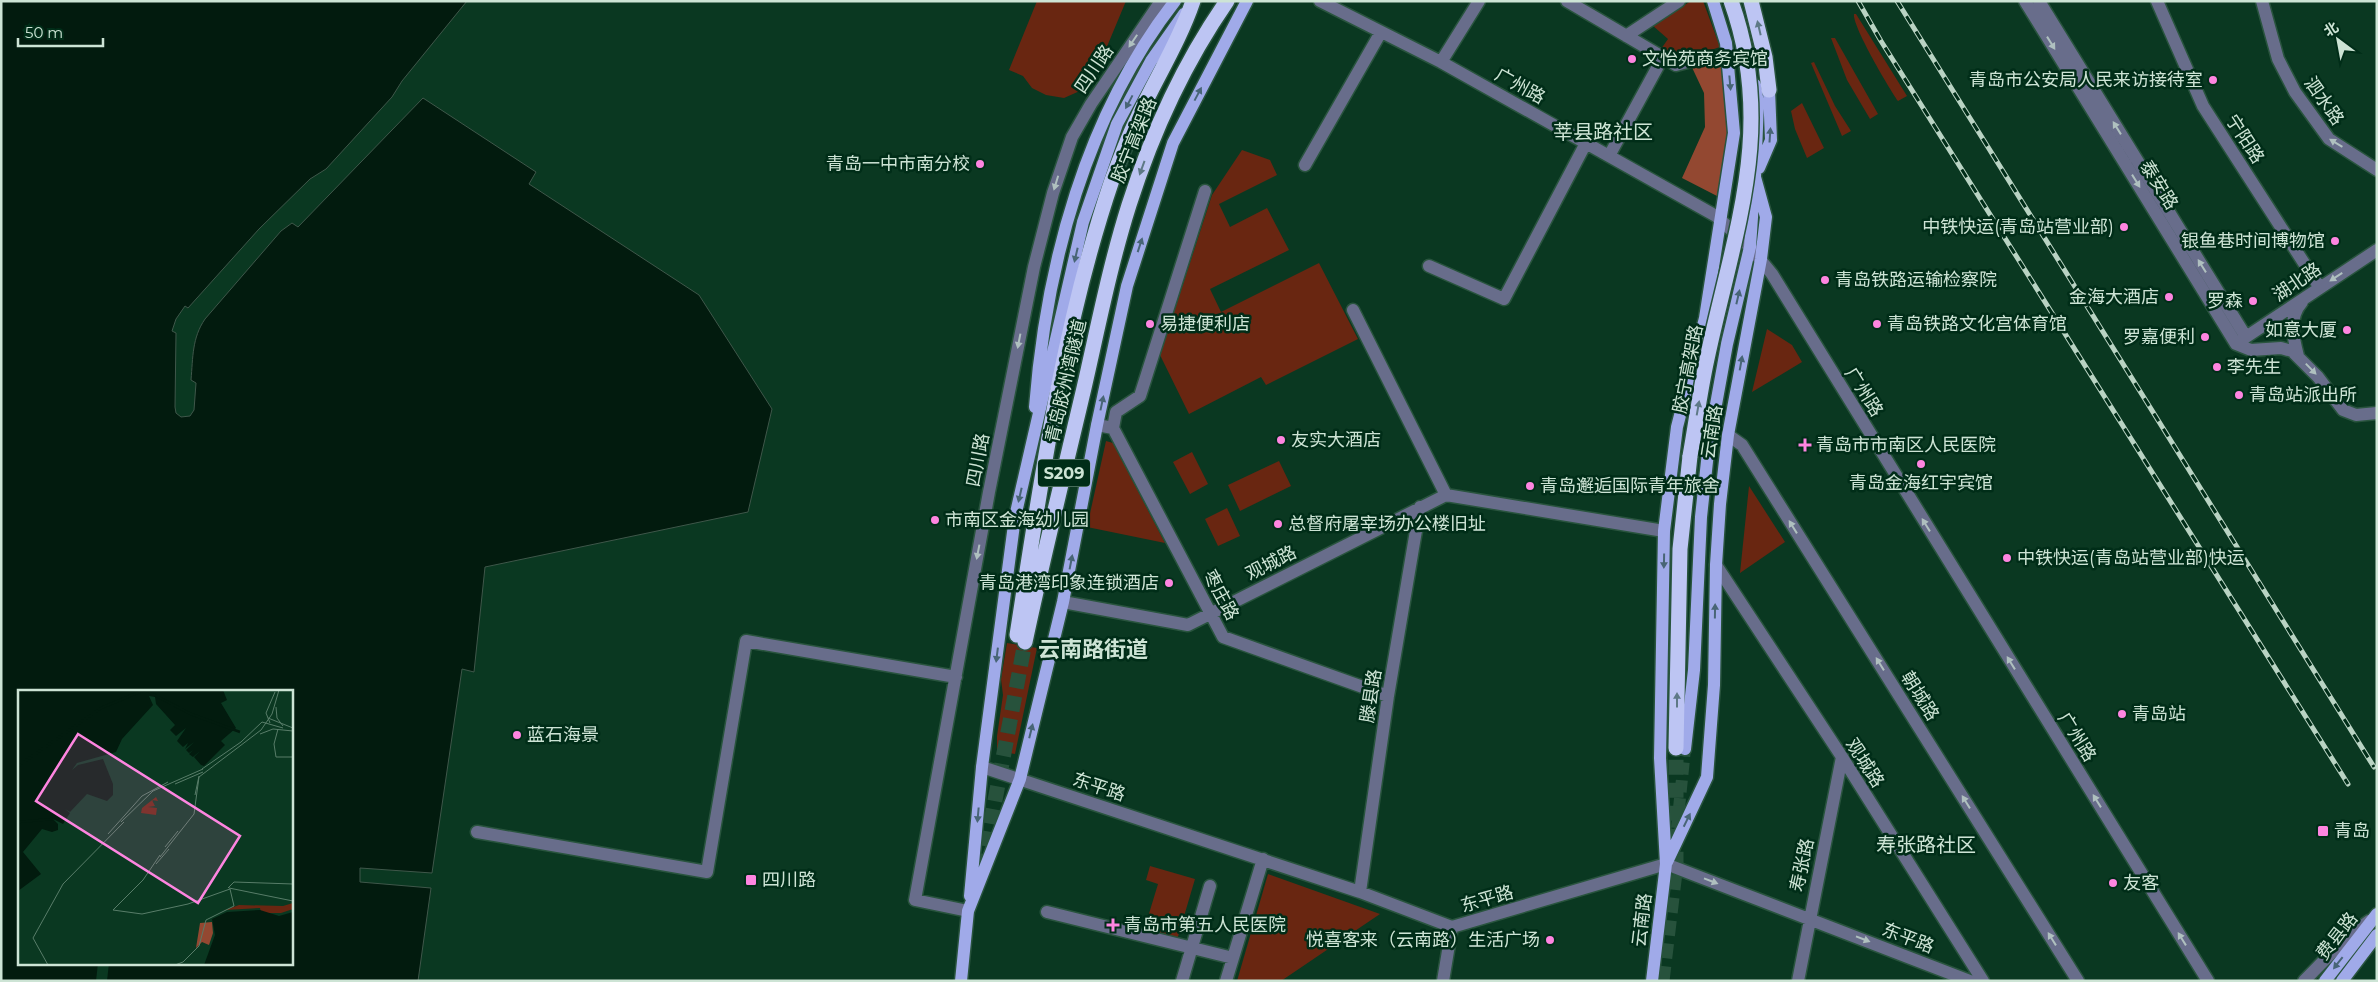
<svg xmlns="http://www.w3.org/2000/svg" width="2378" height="982" font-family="Montserrat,'Noto Sans SC',sans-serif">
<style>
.green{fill:#692611}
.forest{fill:#934831}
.water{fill:#021b0e;stroke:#3f574a;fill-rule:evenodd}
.pier{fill:#0a3821}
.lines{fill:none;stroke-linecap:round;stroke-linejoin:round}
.major-tunnel{stroke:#27523c;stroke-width:12;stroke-dasharray:12 6;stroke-linecap:butt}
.highway-tunnel{stroke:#27523c;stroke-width:15;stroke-dasharray:15 8;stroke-linecap:butt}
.minor-casing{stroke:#29543e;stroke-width:15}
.major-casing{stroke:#29543e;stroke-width:15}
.highway-casing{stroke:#29543e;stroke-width:18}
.minor{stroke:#686d8b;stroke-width:12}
.major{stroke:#a0aae9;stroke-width:12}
.highway{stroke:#bdc5f3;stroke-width:15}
.rail-casing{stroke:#b9d3c3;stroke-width:5}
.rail{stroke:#002d18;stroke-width:3;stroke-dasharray:9;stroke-linecap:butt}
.highway-bridge-casing{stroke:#29543e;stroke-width:18;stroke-linecap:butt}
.highway-bridge{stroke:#bdc5f3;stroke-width:15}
.oneway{fill:#5e7986}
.oneway2{fill:#afc0bf}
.oneway3{fill:#486576}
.poi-dot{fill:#fe85e0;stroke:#002d18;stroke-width:2}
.labels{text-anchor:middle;stroke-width:5;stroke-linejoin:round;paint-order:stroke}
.shield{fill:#002d18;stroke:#90ad9c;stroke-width:1}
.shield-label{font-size:16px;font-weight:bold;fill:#cde4d5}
.poi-label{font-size:18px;fill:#cde4d5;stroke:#002d18;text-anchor:start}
.street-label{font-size:18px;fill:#cde4d5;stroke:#002d18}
.quarter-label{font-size:20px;fill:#cde4d5;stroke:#002d18}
.district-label{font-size:22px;font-weight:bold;fill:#cde4d5;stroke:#002d18}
.inset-river{fill:none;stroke:#021b0e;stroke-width:2.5}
.inset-road{fill:none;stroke:#587d69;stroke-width:1}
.view{fill:#fe85e0;fill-opacity:0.15;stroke:#fe85e0;stroke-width:2.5}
.inset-edge{fill:none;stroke:#cde4d5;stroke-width:2.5}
</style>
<rect width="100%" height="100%" fill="#0a3821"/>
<path class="green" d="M1037 1H1126L1093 80 1082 90 1064 98 1046 95 1032 88 1023 76 1009 70Z
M1691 1H1703L1720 47 1678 61 1661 49 1668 39 1652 25Z
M1854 14H1856L1907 96 1898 101C1889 88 1852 26 1854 14Z
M1831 38H1835L1878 114 1870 119 1847 80Z
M1814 62 1835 106 1851 131 1842 136 1811 63Z
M1802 103 1824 148 1807 158 1795 129 1791 111Z
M1242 150 1270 160 1277 175 1219 204 1230 227 1267 208 1289 250 1210 289 1221 312 1319 263 1358 339 1266 385 1261 377 1189 414 1160 355 1212 195Z
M1767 329 1792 345 1802 362 1752 392Z
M1106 441 1113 443 1165 543 1087 527Z
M1192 452 1208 484 1190 494 1173 462Z
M1279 461 1291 486 1240 511 1228 485Z
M1749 486 1785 542 1740 573Z
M1227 508 1240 536 1218 546 1205 519Z
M1007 643 1037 648 1015 754 997 751V736L1003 695 1001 679Z
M1150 866 1195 879 1177 940 1144 930 1158 884 1146 880Z
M1268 874 1380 914 1281 981H1237Z"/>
<path class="forest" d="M1720 55 1728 134 1717 196 1682 178 1705 127 1704 93 1689 61Z"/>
<path class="water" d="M1 1H467L402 81 392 97 326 169 310 179 259 229 188 308 185 306 176 319 172 331 176 333 175 407 176 413 181 417 190 416 194 410 196 383 191 380C193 357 192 338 205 319L281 231 292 223 298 227 423 98 536 172 529 184 699 295 772 409 748 512 485 567 474 672 462 669 432 873 360 868V882L431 888 418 981H1ZM19 691H291V963H19Z"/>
<path class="pier" d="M98 963H109L107 981H96Z"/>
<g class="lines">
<path class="major-tunnel" d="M1677 828 1685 749"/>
<path class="highway-tunnel" d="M982 869 1025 642
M1662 981 1676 864V748"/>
<g class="minor-casing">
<path id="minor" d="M1320 1 1441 62 1716 216 1750 247 1772 274 2208 981
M1567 1 1676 65 1698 59
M2025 1 2236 344 2251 350 2281 348 2292 351 2318 377 2343 410 2356 415 2377 413
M2039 1 2246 337
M2157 1 2203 106 2320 288
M2262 1 2278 59 2295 92 2329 139 2377 170
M1626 36 1679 1
M1441 62 1479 1
M1609 156 1663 57
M1305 165 1381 32
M1429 266 1504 299 1586 143
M1353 310 1446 495
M2240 341 2377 250
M2298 356C2293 337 2288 318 2302 302
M1097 425 1113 428 1223 637 1388 696
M1113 428 1116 412 1140 396 1205 191
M1728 435 1742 445 2078 981
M1716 565 1842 757 1983 981
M1063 602 1188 625 1446 495 1664 531
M982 767 1360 892 1452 927 1666 864 1970 981
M477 832 707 872 746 641 956 677
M1360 892 1388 696 1420 507
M968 911 915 900 989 492 1034 267 1053 193 1072 137 1091 104 1161 1
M1047 912 1233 958
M1182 981 1210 886
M1226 981 1263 859
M1443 981 1452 927
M1798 981 1842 757
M2304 981 2346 938 2369 921"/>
</g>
<g class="major-casing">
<path id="major" d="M1759 168 1771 140 1769 90
M1035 407C1046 265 1086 115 1175 1
M1685 749 1694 670 1701 517 1709 443 1727 344 1750 247 1754 187
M1667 862 1707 777 1714 685 1716 565 1720 504 1728 435 1761 259 1766 217 1755 177 1758 103 1755 85
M970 896 982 767 1015 517 1083 222 1117 124 1151 61 1184 14
M961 981 968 911 1020 779 1063 602 1097 425 1127 286 1173 143 1247 1
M1652 981 1666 864 1660 758 1664 531 1677 427 1705 318 1734 133 1726 43 1713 1
M2325 981 2377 914
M2342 981 2377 935"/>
</g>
<g class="highway-casing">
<path id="highway" d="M1751 1 1765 57 1769 90
M1017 635C1041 483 1062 327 1112 180 1120 159 1128 137 1138 117 1156 78 1179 42 1193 1
M1025 642C1043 557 1064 473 1084 388 1098 327 1110 265 1129 205 1152 133 1184 63 1227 1
M1676 748 1680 549 1690 456"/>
</g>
<use href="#minor" class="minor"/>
<use href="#major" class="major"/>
<use href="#highway" class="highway"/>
<g class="rail-casing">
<path id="rail" d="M1858 1 1881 41 2348 784
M1897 1 2374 767"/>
</g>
<use href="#rail" class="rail"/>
<g class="highway-bridge-casing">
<path id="highway-bridge" d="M1690 456C1696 423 1700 391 1707 359 1733 235 1777 129 1731 1"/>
</g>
<use href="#highway-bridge" class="highway-bridge"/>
</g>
<defs><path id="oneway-solid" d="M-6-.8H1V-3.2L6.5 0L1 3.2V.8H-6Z" transform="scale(1.25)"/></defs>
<g class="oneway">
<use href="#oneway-solid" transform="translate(1759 28) rotate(-103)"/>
<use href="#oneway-solid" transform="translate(1142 168) rotate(110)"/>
<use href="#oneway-solid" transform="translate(1698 408) rotate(-80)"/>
<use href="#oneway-solid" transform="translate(1677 700) rotate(-90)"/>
</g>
<g class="oneway2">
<use href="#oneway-solid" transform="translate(1133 41) rotate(124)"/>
<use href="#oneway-solid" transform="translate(2051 43) rotate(58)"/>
<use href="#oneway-solid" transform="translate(2117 128) rotate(-122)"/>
<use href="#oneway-solid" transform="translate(2336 143) rotate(-149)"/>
<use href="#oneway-solid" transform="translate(2136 181) rotate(58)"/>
<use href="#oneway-solid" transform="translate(1056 183) rotate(107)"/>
<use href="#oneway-solid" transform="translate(2202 266) rotate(-122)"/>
<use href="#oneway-solid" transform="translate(2336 277) rotate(147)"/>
<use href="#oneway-solid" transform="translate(1019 341) rotate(101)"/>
<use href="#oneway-solid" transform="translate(2311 369) rotate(46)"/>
<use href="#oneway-solid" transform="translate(1926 525) rotate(-122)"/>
<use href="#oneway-solid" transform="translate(1793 527) rotate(-122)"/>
<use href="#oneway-solid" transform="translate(978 552) rotate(101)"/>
<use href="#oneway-solid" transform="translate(2011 663) rotate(-122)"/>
<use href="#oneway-solid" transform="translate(1880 664) rotate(-122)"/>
<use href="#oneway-solid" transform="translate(2097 801) rotate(-122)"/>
<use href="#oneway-solid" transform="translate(1966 802) rotate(-122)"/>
<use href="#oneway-solid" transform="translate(1711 881) rotate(21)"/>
<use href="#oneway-solid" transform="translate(1863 939) rotate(21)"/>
<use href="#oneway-solid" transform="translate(2052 939) rotate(-122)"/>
<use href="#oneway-solid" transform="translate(2182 939) rotate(-122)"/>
</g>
<g class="oneway3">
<use href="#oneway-solid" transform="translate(1730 83) rotate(85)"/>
<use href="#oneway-solid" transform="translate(1198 94) rotate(-62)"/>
<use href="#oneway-solid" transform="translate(1129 102) rotate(118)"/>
<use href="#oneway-solid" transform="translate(1770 135) rotate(-86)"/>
<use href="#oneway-solid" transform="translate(1140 245) rotate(-72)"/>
<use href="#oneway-solid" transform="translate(1076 255) rotate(103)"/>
<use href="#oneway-solid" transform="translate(1738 297) rotate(-77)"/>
<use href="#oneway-solid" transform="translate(1741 363) rotate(-80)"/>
<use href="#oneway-solid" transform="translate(1102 403) rotate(-78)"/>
<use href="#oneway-solid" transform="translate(1020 495) rotate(103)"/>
<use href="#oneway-solid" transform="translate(1664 561) rotate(91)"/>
<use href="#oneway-solid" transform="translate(1071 562) rotate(-79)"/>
<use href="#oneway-solid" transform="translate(1715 611) rotate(-89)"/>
<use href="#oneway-solid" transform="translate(997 655) rotate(97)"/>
<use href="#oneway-solid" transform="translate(1031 731) rotate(-76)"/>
<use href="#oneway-solid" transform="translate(978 815) rotate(95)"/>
<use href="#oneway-solid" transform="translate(1687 820) rotate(-64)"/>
<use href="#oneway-solid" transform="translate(2338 963) rotate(128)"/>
</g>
<g class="poi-dot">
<circle cx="1632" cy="59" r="5"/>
<circle cx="2213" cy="80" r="5"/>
<circle cx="980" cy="164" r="5"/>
<circle cx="2124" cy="227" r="5"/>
<circle cx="2335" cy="241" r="5"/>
<circle cx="1825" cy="280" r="5"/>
<circle cx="2169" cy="297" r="5"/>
<circle cx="2253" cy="301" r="5"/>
<circle cx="1150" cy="324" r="5"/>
<circle cx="1877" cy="324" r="5"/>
<circle cx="2347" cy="330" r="5"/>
<circle cx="2205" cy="337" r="5"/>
<circle cx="2217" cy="367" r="5"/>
<circle cx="2239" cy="395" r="5"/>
<circle cx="1281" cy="440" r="5"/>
<path d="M1802.5 437.5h5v5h5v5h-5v5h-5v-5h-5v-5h5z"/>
<circle cx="1921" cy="464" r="5"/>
<circle cx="1530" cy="486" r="5"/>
<circle cx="935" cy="520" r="5"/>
<circle cx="1278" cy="524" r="5"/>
<circle cx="2007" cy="558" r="5"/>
<circle cx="1169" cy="583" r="5"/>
<circle cx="2122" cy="714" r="5"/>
<circle cx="517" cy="735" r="5"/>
<rect x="2317" y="825" width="12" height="12" rx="2.5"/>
<rect x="745" y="874" width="12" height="12" rx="2.5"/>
<circle cx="2113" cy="883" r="5"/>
<path d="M1110.5 917.5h5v5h5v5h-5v5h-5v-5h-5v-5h5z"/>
<circle cx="1550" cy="940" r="5"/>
</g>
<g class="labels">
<rect class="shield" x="1038" y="459.5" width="52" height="27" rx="4"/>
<g class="shield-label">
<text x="1064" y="479">S209</text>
</g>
<g class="poi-label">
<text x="1642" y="65">文怡苑商务宾馆</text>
<text x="2203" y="86" text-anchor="end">青岛市公安局人民来访接待室</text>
<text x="970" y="170" text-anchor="end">青岛一中市南分校</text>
<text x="2114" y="233" text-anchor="end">中铁快运(青岛站营业部)</text>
<text x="2325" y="247" text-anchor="end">银鱼巷时间博物馆</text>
<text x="1835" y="286">青岛铁路运输检察院</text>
<text x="2159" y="303" text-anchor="end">金海大酒店</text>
<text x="2243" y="307" text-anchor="end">罗森</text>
<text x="1160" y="330">易捷便利店</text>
<text x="1887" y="330">青岛铁路文化宫体育馆</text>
<text x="2337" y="336" text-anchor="end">如意大厦</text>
<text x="2195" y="343" text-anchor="end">罗嘉便利</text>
<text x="2227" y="373">李先生</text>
<text x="2249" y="401">青岛站派出所</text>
<text x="1291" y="446">友实大酒店</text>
<text x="1816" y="451">青岛市市南区人民医院</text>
<text x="1921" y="489" text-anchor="middle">青岛金海红宇宾馆</text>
<text x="1540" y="492">青岛邂逅国际青年旅舍</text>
<text x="945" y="526">市南区金海幼儿园</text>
<text x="1288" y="530">总督府屠宰场办公楼旧址</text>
<text x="2017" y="564">中铁快运(青岛站营业部)快运</text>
<text x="1159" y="589" text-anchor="end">青岛港湾印象连锁酒店</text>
<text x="2132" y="720">青岛站</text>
<text x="527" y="741">蓝石海景</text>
<text x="2334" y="837">青岛</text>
<text x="762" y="886">四川路</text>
<text x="2123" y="889">友客</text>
<text x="1124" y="931">青岛市第五人民医院</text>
<text x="1540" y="946" text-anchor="end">悦喜客来（云南路）生活广场</text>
</g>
<g class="street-label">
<text transform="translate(1094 69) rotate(-56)" y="6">四川路</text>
<text transform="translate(1520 86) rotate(29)" y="6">广州路</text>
<text transform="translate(2324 101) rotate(55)" y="6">泗水路</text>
<text transform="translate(2245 139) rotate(57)" y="6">宁阳路</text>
<text transform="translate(1134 140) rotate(-68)" y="6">胶宁高架路</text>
<text transform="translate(2159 185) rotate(58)" y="6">泰安路</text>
<text transform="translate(2297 282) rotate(-34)" y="6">湖北路</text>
<text transform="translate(1688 369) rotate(-79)" y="6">胶宁高架路</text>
<text transform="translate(1066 381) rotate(-77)" y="6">青岛胶州湾隧道</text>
<text transform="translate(1864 392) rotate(58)" y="6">广州路</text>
<text transform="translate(1712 432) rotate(-81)" y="6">云南路</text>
<text transform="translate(978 460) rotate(-79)" y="6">四川路</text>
<text transform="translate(1271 563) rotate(-27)" y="6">观城路</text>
<text transform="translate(1221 595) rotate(62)" y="6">枣庄路</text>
<text transform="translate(1371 696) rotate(-81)" y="6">滕县路</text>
<text transform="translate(1920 696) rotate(58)" y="6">朝城路</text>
<text transform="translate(2077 737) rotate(58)" y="6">广州路</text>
<text transform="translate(1865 763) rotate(57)" y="6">观城路</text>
<text transform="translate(1099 787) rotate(18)" y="6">东平路</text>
<text transform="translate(1802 865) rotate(-78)" y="6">寿张路</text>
<text transform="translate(1487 899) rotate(-16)" y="6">东平路</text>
<text transform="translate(1642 920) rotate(-83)" y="6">云南路</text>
<text transform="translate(2337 936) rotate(-52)" y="6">费县路</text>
<text transform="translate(1908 938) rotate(21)" y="6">东平路</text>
</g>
<g class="quarter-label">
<text x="1603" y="139">莘县路社区</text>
<text x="1926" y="852">寿张路社区</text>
</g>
<g class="district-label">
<text x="1093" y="657">云南路街道</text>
</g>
</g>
<g transform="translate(18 690)">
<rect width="275" height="275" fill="#0a3821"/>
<path d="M138 107 140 111 134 110 137 116 130 117 139 118 138 125 123 123 124 118ZM275 213V219L263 223H243L242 218 207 220 221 215 265 216Z" fill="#692611"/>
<path d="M194 232 195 243 191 255 184 252 178 258 182 233Z" fill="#934831"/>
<path d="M0 0H205L209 10 203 13 218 38 203 51 207 55 186 76 183 75 176 67 182 61 175 67 171 64 175 60 171 63 168 60 176 52 167 59 170 53 165 57 159 51 168 38 158 46 152 40 157 35 138 14 137 7 131 6 135 15 104 49 98 62 59 73 54 80 60 75 85 69 95 94V105L89 111 69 104 52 122 47 119 52 123 45 134 35 129 40 134V140L34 142 24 139 5 162 23 184 0 201ZM242 220 261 226 275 222V275H186L197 245 194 229 209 222Z" fill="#021b0e"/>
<path class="inset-river" d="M127 0 173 24 222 42M0 76 83 18 126 0M0 132 35 129"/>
<path class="inset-road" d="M258 17 259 28 265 36M250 28 275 38M252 33 248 23 257 2M260 39 256 54 258 67H275M242 44 255 39 275 41M223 52 244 32 265 38M184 79 223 52M157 94 185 82M177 105 181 86M103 132 135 101 185 79M90 144 124 106 150 92M147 157 160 141M142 167 176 124 181 87 243 40 254 24 261 0M138 174 151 159M210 198 216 192 275 194M211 198 275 211M95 220 125 190 142 165M95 220 124 224 170 214 212 199M30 275 15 248 45 194 106 132M157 275 165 272 181 256 188 230 216 216 212 199"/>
<path class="view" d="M60 44 222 146 180 213 18 111Z"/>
<rect width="275" height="275" class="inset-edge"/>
</g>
<rect width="2378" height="982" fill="none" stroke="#cde4d5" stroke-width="5"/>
<g transform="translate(2338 40) rotate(328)" stroke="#002d18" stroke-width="4" paint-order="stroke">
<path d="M0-4L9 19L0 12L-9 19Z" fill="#cde4d5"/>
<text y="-8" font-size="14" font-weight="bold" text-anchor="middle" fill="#cde4d5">北</text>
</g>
<path d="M18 38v8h85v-8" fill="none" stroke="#cde4d5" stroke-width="2.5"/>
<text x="25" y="38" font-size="15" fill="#cde4d5" stroke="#002d18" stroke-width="4" paint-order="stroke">50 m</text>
</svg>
